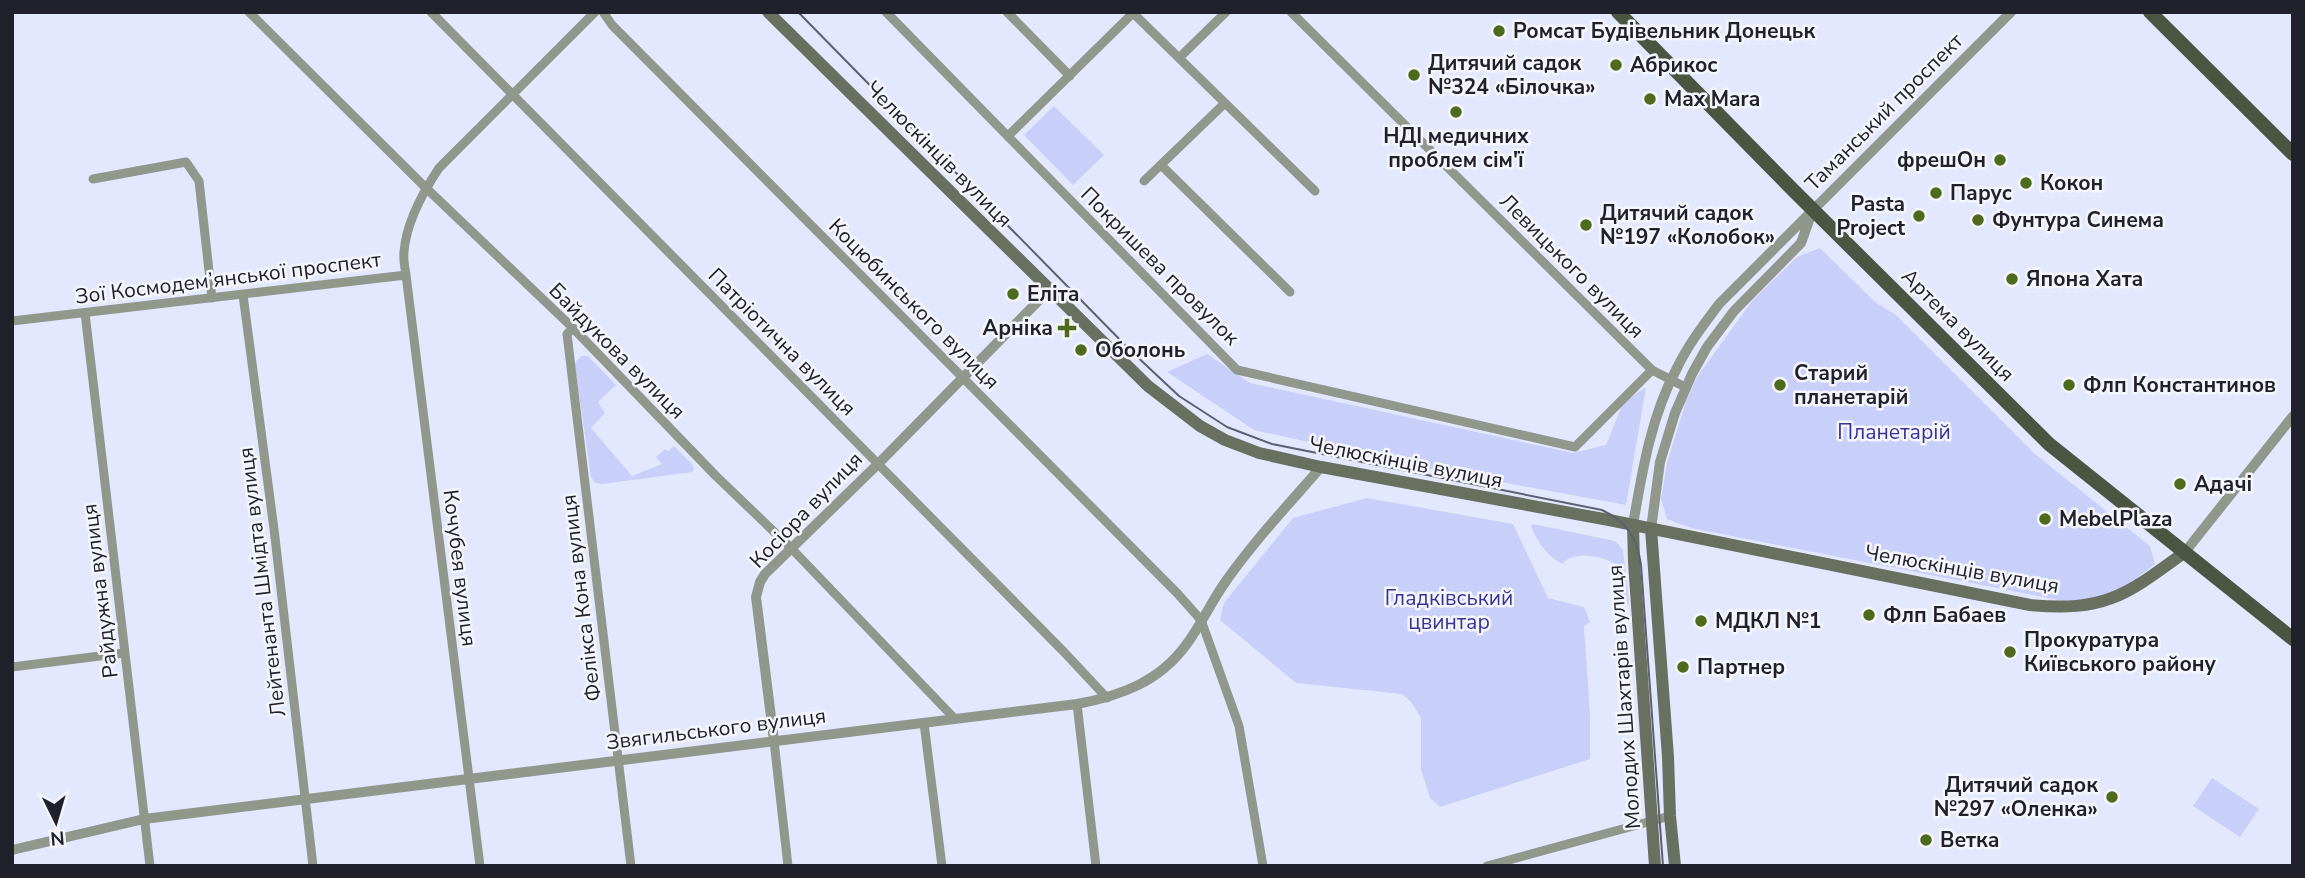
<svg xmlns="http://www.w3.org/2000/svg" width="2305" height="878" font-family="'Nunito Sans',sans-serif">
<style>
.green{fill:#c8cff8}
.lines{fill:none;stroke-linecap:round;stroke-linejoin:round}
.minor{stroke:#92978c;stroke-width:9}
.tertiary{stroke:#92978c;stroke-width:10}
.secondary{stroke:#697060;stroke-width:12}
.primary{stroke:#4c5541;stroke-width:14}
.tram{stroke:#5e606e;stroke-width:2}
.poi-dot{fill:#4f6a1c;stroke:#f5f6fc;stroke-width:2.5}
.labels{text-anchor:middle;stroke-width:5;stroke-linejoin:round;paint-order:stroke}
.poi-label{font-size:21px;font-weight:bold;fill:#20212b;stroke:#f5f6fc;text-anchor:start}
.street-label{font-size:21px;fill:#20212b;stroke:#f5f6fc}
.park-label{font-size:21px;fill:#373395;stroke:#f5f6fc}
</style>
<rect width="100%" height="100%" fill="#e4e8ff"/>
<path class="green" d="M1054 106 1104 155 1073 185 1024 135Z
M1820 248 1875 302 1896 315 2035 454 2150 546 2155 564 2121 590 2094 599 2064 601 1691 528 1667 519 1661 499 1667 463 1686 401 1697 377 1752 301 1797 257Z
M1207 354 1250 383 1573 453 1606 445 1623 403 1646 387 1626 505 1435 470 1254 430 1167 372Z
M582 356H588L616 385 598 402 605 413 591 428 632 476 662 464 656 457 665 449 668 451 674 446 692 464 694 469 692 472 603 484 595 483 591 477 575 366 576 361Z
M1367 498 1513 524 1548 598 1584 607 1590 622 1584 626 1590 715V759L1440 807 1430 798 1421 769V718L1411 702 1402 694 1296 683 1220 620 1224 603 1293 518Z
M1533 524 1615 541 1623 550 1629 604 1617 606 1614 604 1618 580 1617 565C1604 556 1573 550 1562 564 1546 555 1539 544 1531 527Z
M2212 778 2259 809 2240 837 2193 806Z"/>
<g class="lines">
<path class="minor" d="M249 12 425 187 573 328 716 476 791 548 955 719
M431 12 1064 652 1107 698
M603 12 612 25 1177 593 1201 620 1239 726 1263 866
M886 12 1237 370 1575 447 1652 370
M1007 12 1070 76
M1132 12 1315 191
M1291 12 1652 370 1685 387
M1179 58 1226 12
M1008 136 1133 13
M1161 165 1290 292
M93 179 186 162 199 181 212 298
M1144 181 1224 104
M406 275 480 866
M243 295 274 529 313 866
M85 313 150 866
M12 321 406 275C405 268 403 259 404 252 406 223 423 192 439 168L595 12
M573 328 567 334 631 866
M12 667 124 653
M1077 704 1096 866
M924 723 942 866
M774 741 788 866
M1487 866 1670 816"/>
<path class="tertiary" d="M1633 525C1642 472 1651 416 1677 368 1688 345 1704 324 1719 304L2011 12
M1651 529 1660 462 1675 413 1692 374 1707 347 1734 311 1801 243 1812 212
M2185 552 2293 416
M774 741 756 597 760 582 765 574 878 464 1049 290
M12 850 144 819 1077 704C1120 696 1159 682 1186 645 1201 625 1211 602 1226 581 1254 541 1289 504 1321 467"/>
<path class="secondary" d="M768 12 1148 386 1200 426 1225 440 1259 453 1321 467 1609 520 2030 605C2106 612 2126 595 2185 552
M1633 525 1634 562 1655 866
M1651 529 1668 757 1670 816 1675 866"/>
<path class="primary" d="M1618 12 1794 191 2049 444 2293 639
M2150 12 2293 154"/>
<path class="tram" d="M798 12 1131 351 1179 396 1227 427 1272 444 1602 510C1627 522 1637 537 1641 565L1663 866"/>
</g>
<g class="poi-dot">
<circle cx="1499" cy="31" r="7"/>
<circle cx="1616" cy="65" r="7"/>
<circle cx="1414" cy="75" r="7"/>
<circle cx="1650" cy="99" r="7"/>
<circle cx="1456" cy="112" r="7"/>
<circle cx="2000" cy="160" r="7"/>
<circle cx="2026" cy="183" r="7"/>
<circle cx="1936" cy="193" r="7"/>
<circle cx="1919" cy="216" r="7"/>
<circle cx="1978" cy="220" r="7"/>
<circle cx="1586" cy="225" r="7"/>
<circle cx="2012" cy="279" r="7"/>
<circle cx="1013" cy="294" r="7"/>
<path d="M1063.5 317.5h7v7h7v7h-7v7h-7v-7h-7v-7h7z"/>
<circle cx="1081" cy="350" r="7"/>
<circle cx="1780" cy="385" r="7"/>
<circle cx="2069" cy="385" r="7"/>
<circle cx="2180" cy="484" r="7"/>
<circle cx="2045" cy="519" r="7"/>
<circle cx="1869" cy="615" r="7"/>
<circle cx="1701" cy="621" r="7"/>
<circle cx="2010" cy="652" r="7"/>
<circle cx="1683" cy="667" r="7"/>
<circle cx="2112" cy="797" r="7"/>
<circle cx="1926" cy="840" r="7"/>
</g>
<g class="labels">
<g class="poi-label">
<text x="1513" y="38">Ромсат Будівельник Донецьк</text>
<text x="1428" y="70">Дитячий садок<tspan x="1428" dy="24">№324 «Білочка»</tspan></text>
<text x="1630" y="72">Абрикос</text>
<text x="1664" y="106">Max Mara</text>
<text x="1456" y="143" text-anchor="middle">НДІ медичних<tspan x="1456" dy="24">проблем сім'ї</tspan></text>
<text x="1986" y="167" text-anchor="end">фрешОн</text>
<text x="2040" y="190">Кокон</text>
<text x="1950" y="200">Парус</text>
<text x="1905" y="211" text-anchor="end">Pasta<tspan x="1905" dy="24">Project</tspan></text>
<text x="1600" y="220">Дитячий садок<tspan x="1600" dy="24">№197 «Колобок»</tspan></text>
<text x="1992" y="227">Фунтура Синема</text>
<text x="2026" y="286">Япона Хата</text>
<text x="1027" y="301">Еліта</text>
<text x="1053" y="335" text-anchor="end">Арніка</text>
<text x="1095" y="357">Оболонь</text>
<text x="1794" y="380">Старий<tspan x="1794" dy="24">планетарій</tspan></text>
<text x="2083" y="392">Флп Константинов</text>
<text x="2194" y="491">Адачі</text>
<text x="2059" y="526">MebelPlaza</text>
<text x="1883" y="622">Флп Бабаев</text>
<text x="1715" y="628">МДКЛ №1</text>
<text x="2024" y="647">Прокуратура<tspan x="2024" dy="24">Київського району</tspan></text>
<text x="1697" y="674">Партнер</text>
<text x="2098" y="792" text-anchor="end">Дитячий садок<tspan x="2098" dy="24">№297 «Оленка»</tspan></text>
<text x="1940" y="847">Ветка</text>
</g>
<g class="street-label">
<text transform="translate(1884 112) rotate(-45)" y="7">Таманський проспект</text>
<text transform="translate(939 154) rotate(45)" y="7">Челюскінців вулиця</text>
<text transform="translate(1160 266) rotate(45)" y="7">Покришева провулок</text>
<text transform="translate(1572 266) rotate(45)" y="7">Левицького вулиця</text>
<text transform="translate(228 278) rotate(-7)" y="7">Зої Космодем’янської проспект</text>
<text transform="translate(914 304) rotate(45)" y="7">Коцюбинського вулиця</text>
<text transform="translate(1958 325) rotate(45)" y="7">Артема вулиця</text>
<text transform="translate(782 342) rotate(45)" y="7">Патріотична вулиця</text>
<text transform="translate(617 351) rotate(45)" y="7">Байдукова вулиця</text>
<text transform="translate(1406 462) rotate(11)" y="7">Челюскінців вулиця</text>
<text transform="translate(806 510) rotate(-46)" y="7">Косіора вулиця</text>
<text transform="translate(460 568) rotate(83)" y="7">Кочубея вулиця</text>
<text transform="translate(1962 569) rotate(10)" y="7">Челюскінців вулиця</text>
<text transform="translate(262 582) rotate(-97)" y="7">Лейтенанта Шмідта вулиця</text>
<text transform="translate(100 591) rotate(-97)" y="7">Райдужна вулиця</text>
<text transform="translate(581 598) rotate(-97)" y="7">Фелікса Кона вулиця</text>
<text transform="translate(1624 697) rotate(-94)" y="7">Молодих Шахтарів вулиця</text>
<text transform="translate(716 729) rotate(-7)" y="7">Звягильського вулиця</text>
</g>
<g class="park-label">
<text x="1894" y="439">Планетарій</text>
<text x="1449" y="605">Гладківський<tspan x="1449" dy="24">цвинтар</tspan></text>
</g>
</g>
<rect width="2305" height="878" fill="none" stroke="#20212b" stroke-width="28"/>
<g transform="translate(56 822) rotate(175)" stroke="#f5f6fc" stroke-width="5" paint-order="stroke">
<path d="M0-5L12 26L0 18L-12 26Z" fill="#20212b"/>
<text y="-10" font-size="19" font-weight="bold" text-anchor="middle" fill="#20212b">N</text>
</g>
</svg>
